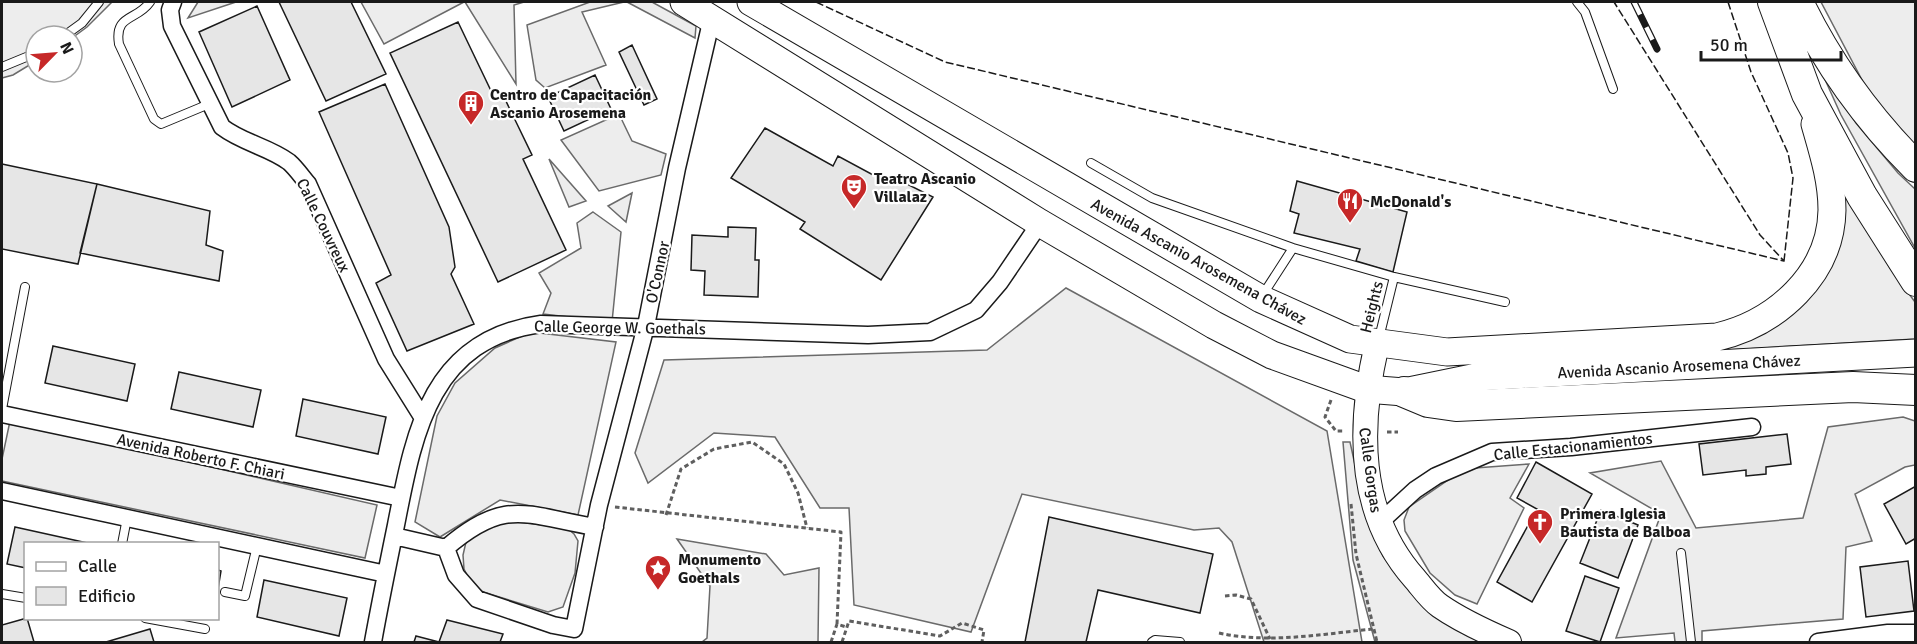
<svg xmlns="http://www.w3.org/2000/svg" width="1917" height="644" font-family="Signika,sans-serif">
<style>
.built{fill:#ededed;stroke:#6a6a6a;stroke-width:1.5}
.building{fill:#e6e6e6;stroke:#1a1a1a;stroke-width:1.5}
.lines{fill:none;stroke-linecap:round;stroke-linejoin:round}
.lane-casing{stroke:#1a1a1a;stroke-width:10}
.street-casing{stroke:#1a1a1a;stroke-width:19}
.secondary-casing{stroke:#1a1a1a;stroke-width:26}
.primary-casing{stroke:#1a1a1a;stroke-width:29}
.highway-casing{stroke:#1a1a1a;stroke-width:32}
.path{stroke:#5f5f5f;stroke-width:3;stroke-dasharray:4.5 3;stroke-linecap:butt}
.lane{stroke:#fff;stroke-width:8}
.street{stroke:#fff;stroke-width:16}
.secondary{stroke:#fff;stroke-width:24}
.primary{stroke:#fff;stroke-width:27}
.highway{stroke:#fff;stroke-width:30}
.rail-casing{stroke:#1a1a1a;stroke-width:7}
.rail{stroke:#fff;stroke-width:4.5;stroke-dasharray:14;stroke-linecap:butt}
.fence{stroke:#1a1a1a;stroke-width:1.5;stroke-dasharray:8 3;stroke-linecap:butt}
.labels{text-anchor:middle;stroke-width:4.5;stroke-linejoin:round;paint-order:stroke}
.poi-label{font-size:16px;font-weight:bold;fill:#1a1a1a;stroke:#fff;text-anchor:start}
.street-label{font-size:16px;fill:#1a1a1a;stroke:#fff}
</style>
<rect width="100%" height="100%" fill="#fff"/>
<path class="built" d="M2 2H112L87 27 72 38 36 36V61L13 75 2 78Z
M198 2H236L188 18Z
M361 2H464L384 44Z
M465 2H524L514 5 516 84Z
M590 2H624L582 12 606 65 545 88 536 80 527 25Z
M627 2H652L696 26 695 38Z
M1821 2H1915V149L1871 97Z
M1813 53 1856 123 1898 173 1915 189V248L1841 115Z
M619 114 632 141 666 154 661 175 599 191 561 140Z
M549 159 586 201 569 207Z
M1843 182 1890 268 1915 302V339L1712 351 1780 323Z
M632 193 626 222 608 206Z
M593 212 621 232 612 322 543 314 551 293 539 273 581 248 577 223Z
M1066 288 1327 431 1362 642H1264L1232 542 1219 528 1194 530 1022 494 971 632 854 605 849 508H820L775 437 714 433 648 483 635 453 664 360 987 350Z
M531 332 616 342 578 515 500 500 440 537 415 522 437 416 455 383 495 348Z
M1903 417 1915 421V465L1905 467 1855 494 1872 541 1846 547 1843 619 1702 631V642H1675L1674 633 1616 638 1661 514 1590 473 1661 461 1696 528 1803 518 1828 427Z
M10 421 377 505 365 558 2 481V459Z
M1343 442H1350L1367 520 1383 556 1401 580 1439 618 1480 642H1375L1353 560Z
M1529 464 1510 498 1524 508 1477 604 1455 595 1430 573 1405 531 1404 520 1409 507 1454 476 1475 468Z
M501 520 567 528 574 534 578 541 575 573 563 607 548 612 483 592 470 581 464 569 463 555 466 542 473 532Z
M677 539 766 554 784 575 819 568 818 642H702L707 638 710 586Z"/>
<path class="building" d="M279 2H351L386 74 326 101Z
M257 6 290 80 232 107 199 32Z
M458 22 494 97 502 93 532 155 523 159 566 250 498 282 390 53Z
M632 45 657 99 644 105 619 52Z
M595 75 611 109 564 131 548 97Z
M385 84 449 227 455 267 451 274 474 324 407 351 376 283 391 275 319 112Z
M765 128 833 166 838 156 888 183 893 177 933 197 881 280 800 229 805 222 731 178Z
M2 164 97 184 78 264 2 249Z
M1297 181 1407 212 1393 272 1356 261 1360 249 1294 233 1299 214 1290 211Z
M97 184 210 211 206 245 223 251 219 281 80 253Z
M728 227 756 228 755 260H759L758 297 704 295 705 271 691 270 692 235 728 237Z
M53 346 135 364 127 401 45 383Z
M179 372 261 390 253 427 171 409Z
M303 399 386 417 378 454 296 436Z
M1787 434 1791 464 1766 467V474L1746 476V470L1703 475 1699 444Z
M1536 462 1592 494 1532 602 1497 582 1537 509 1517 498Z
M1916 486V538L1906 544 1884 504Z
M1601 510 1638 525 1618 578 1580 563Z
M1049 517 1213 554 1200 613 1098 590 1086 642H1025Z
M15 527 92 544H26V568L7 564Z
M1908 561 1914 611 1866 617 1860 567Z
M218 570 221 571 218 589Z
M1585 576 1619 588 1600 642 1566 631Z
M264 580 347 598 339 636 257 617Z
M27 618 34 642H2V625Z
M447 620 503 634 500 642H439Z
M150 629 154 642H106Z
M416 636 439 642H414Z"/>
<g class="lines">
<g class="lane-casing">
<path id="lane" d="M150 2C137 21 114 14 119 44L154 119 161 124 209 104
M1577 2 1585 12 1613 89
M64 36 82 23 99 2
M2 67 36 53
M1091 163 1152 198 1293 248 1394 277 1505 302
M1262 296 1293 248
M1379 338 1394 277
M2 409 25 287
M122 544 127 518
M1681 553 1691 642
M225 592 245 596 257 546
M2 594 26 598
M145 618 205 629
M1152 642 1155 640 1180 642"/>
</g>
<g class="street-casing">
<path id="street" d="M173 2 170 10 172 26 222 127C243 143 269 147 289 162 296 168 302 177 308 184L386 359 421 415
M2 414 401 498
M2 491 386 574
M1378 524 1415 490 1436 476 1492 452 1571 447 1752 427
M394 536 446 548
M446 548 456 575 477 599 553 625 574 629 599 505 646 326 677 168 712 18
M446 548C505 497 525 515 595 527
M373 642C380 603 388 564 396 525 414 433 430 339 541 324L868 335 930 332 976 310 1000 282 1040 223
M1818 642 1888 633H1916"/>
</g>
<g class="secondary-casing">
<path id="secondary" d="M1377 344C1358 425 1356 513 1415 579 1422 587 1430 599 1440 606 1460 620 1486 632 1509 642"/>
</g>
<g class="primary-casing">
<path id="primary" d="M684 2 1040 223 1214 325 1272 355 1366 389 1404 392 1477 377 1916 353
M751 2 1261 299 1350 339 1447 352 1717 337C1776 323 1831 275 1832 210 1832 180 1823 152 1815 124"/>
</g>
<g class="highway-casing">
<path id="highway" d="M1773 2 1807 94 1862 196 1916 281
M1798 2C1828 64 1867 118 1916 167
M1404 392 1428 402 1456 406 1853 387 1916 390"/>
</g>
<path class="path" d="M1331 400 1325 417 1336 431H1344
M1387 432H1398
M1351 504 1356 554 1377 642
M615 507 841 532 837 624
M666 515 681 469 714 449 752 442 784 464 798 493 807 528
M1225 596 1236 595 1251 599 1270 639
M1219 633C1269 644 1322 634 1373 629
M831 642 837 624 846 627
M842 642 849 621 940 636 962 623 984 630 982 642"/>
<use href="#lane" class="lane"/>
<use href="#street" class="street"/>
<use href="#secondary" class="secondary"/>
<use href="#primary" class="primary"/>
<use href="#highway" class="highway"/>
<g class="rail-casing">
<path id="rail" d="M1634 2 1657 49"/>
</g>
<use href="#rail" class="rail"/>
<path class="fence" d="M816 2 945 62 1784 261 1760 235 1614 2
M1728 2 1751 72 1788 153 1793 178 1784 261"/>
</g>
<defs>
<g id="building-pin" transform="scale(1.35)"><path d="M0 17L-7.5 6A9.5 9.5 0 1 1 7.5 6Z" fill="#c62828" stroke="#fff"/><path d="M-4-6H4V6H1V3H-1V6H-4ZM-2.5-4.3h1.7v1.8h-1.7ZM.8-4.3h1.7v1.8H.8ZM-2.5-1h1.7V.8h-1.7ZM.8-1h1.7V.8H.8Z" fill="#fff"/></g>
<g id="theatre-pin" transform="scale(1.35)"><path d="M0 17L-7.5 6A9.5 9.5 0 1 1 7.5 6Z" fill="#c62828" stroke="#fff"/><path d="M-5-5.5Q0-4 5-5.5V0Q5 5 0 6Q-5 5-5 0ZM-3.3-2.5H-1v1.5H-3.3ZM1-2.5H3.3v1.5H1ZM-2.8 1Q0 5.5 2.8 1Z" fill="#fff"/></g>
<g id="restaurant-pin" transform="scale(1.35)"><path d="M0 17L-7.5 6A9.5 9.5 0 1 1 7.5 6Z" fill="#c62828" stroke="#fff"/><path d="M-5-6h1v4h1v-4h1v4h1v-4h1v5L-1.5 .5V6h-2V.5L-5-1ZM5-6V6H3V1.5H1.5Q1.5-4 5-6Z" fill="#fff"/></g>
<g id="church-pin" transform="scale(1.35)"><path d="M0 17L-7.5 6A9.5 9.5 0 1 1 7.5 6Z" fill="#c62828" stroke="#fff"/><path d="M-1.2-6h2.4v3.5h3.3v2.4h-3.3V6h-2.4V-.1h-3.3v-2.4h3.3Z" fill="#fff"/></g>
<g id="sight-pin" transform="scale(1.35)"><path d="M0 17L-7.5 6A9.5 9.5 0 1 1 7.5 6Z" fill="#c62828" stroke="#fff"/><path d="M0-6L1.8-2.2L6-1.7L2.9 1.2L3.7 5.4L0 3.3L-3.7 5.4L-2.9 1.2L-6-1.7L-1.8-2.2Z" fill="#fff"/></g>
</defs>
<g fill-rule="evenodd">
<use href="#building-pin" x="471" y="103"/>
<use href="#theatre-pin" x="854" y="187"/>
<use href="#restaurant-pin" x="1350" y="201"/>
<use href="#church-pin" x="1540" y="522"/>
<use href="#sight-pin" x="658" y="568"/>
</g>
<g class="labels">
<g class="poi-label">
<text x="490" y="100">Centro de Capacitación<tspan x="490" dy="18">Ascanio Arosemena</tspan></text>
<text x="874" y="184">Teatro Ascanio<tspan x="874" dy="18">Villalaz</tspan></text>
<text x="1370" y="207">McDonald's</text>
<text x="1560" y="519">Primera Iglesia<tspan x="1560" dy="18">Bautista de Balboa</tspan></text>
<text x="678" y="565">Monumento<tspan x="678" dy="18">Goethals</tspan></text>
</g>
<g class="street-label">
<text transform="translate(324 225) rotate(64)" y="6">Calle Couvreux</text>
<text transform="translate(1199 261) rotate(29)" y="6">Avenida Ascanio Arosemena Chávez</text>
<text transform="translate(657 272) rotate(-78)" y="6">O'Connor</text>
<text transform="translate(1371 307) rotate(-76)" y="6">Heights</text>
<text transform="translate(620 327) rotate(1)" y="6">Calle George W. Goethals</text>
<text transform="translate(1679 366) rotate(-3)" y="6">Avenida Ascanio Arosemena Chávez</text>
<text transform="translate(1573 446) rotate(-6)" y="6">Calle Estacionamientos</text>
<text transform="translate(201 456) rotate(12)" y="6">Avenida Roberto F. Chiari</text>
<text transform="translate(1371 470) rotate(82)" y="6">Calle Gorgas</text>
</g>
</g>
<rect width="1917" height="644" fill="none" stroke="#1a1a1a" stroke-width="6"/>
<rect x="24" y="542" width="195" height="78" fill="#ffffff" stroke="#a3a3a3" stroke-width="1.5"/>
<rect x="36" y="562" width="30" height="9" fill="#ffffff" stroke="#a3a3a3" stroke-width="1.5"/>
<text x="78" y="572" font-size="18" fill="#1a1a1a">Calle</text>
<rect x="36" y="587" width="30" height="18" fill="#e6e6e6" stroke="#a3a3a3" stroke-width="1.5"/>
<text x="78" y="602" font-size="18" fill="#1a1a1a">Edificio</text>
<g transform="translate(54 54) rotate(65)"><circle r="28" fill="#ffffff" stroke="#a3a3a3" stroke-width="1.5"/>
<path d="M0-4.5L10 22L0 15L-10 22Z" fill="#c62828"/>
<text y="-9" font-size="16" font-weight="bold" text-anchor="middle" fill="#1a1a1a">N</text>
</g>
<path d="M1701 51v9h140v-9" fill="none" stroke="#1a1a1a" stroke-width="3"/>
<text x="1710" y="51" font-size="18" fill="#1a1a1a" stroke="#ffffff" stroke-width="4.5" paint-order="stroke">50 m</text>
</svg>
